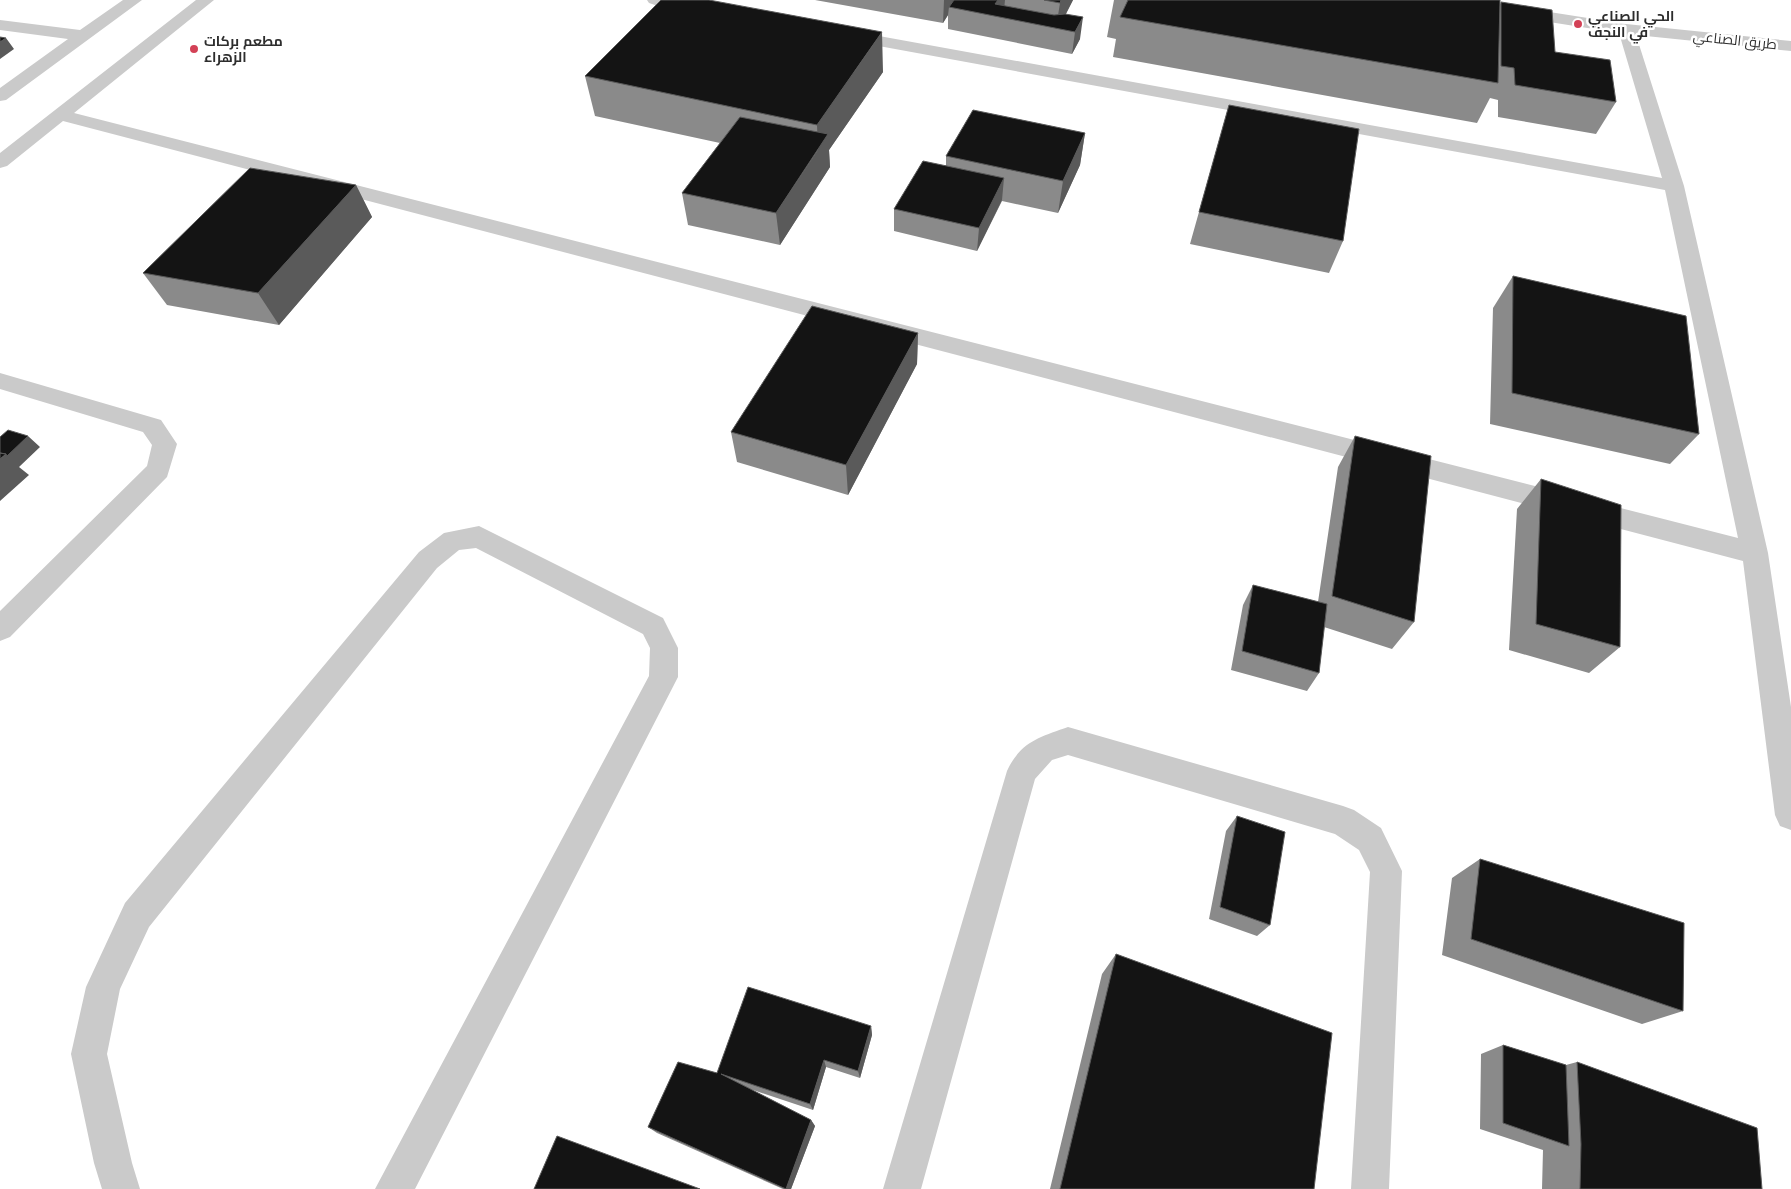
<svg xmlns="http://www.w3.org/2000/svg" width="1791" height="1189" font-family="Quicksand,Cairo,sans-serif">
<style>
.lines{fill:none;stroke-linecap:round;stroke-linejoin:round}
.minor{fill:#cacaca;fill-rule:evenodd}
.wall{fill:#8a8a8a}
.shaded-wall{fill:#5a5a5a}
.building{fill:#141414;stroke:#5a5a5a}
.poi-dot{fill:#d34156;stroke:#fff;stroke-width:2}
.labels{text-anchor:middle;stroke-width:5;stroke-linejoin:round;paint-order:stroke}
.far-poi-label{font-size:14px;font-weight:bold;fill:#2d2d2d;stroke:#fff;text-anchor:start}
.far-street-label{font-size:14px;fill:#2d2d2d;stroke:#fff}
</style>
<rect width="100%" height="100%" fill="#fff"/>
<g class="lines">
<path class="minor" d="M123 0H142L6 100 0 101V88L68 39 0 30V20L80 30Z
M196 0H214L74 113 1738 538 1665 190 846 40 840 39 837 35 840 31 846 30 1662 178 1619 33 1441 5 1435 3 1433 0H1473L1626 24 1791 41V51L1636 35 1684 186 1768 553 1791 707V830L1780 826 1775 815 1743 561 63 121 7 166 0 168V153Z
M647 0H684L702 3 704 7 702 11 696 12 655 5 649 3Z
M0 373 161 420 177 444 167 477 10 637 0 641V611L147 466 152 445 143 432 0 389Z
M479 526 663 618 678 648V677L415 1189H375L649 676 650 648 643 634 476 548 459 550 437 568 149 927 120 989 107 1054 132 1163 140 1189H102L94 1163 71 1054 86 987 125 903 419 552 444 533Z
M1068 727 1343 806 1354 810 1381 828 1402 871 1389 1189H1351L1370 872 1359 850 1335 834 1068 755 1052 760 1035 779 921 1189H883L1007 771C1020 742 1040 737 1068 727Z"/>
</g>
<path class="wall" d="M815 0H1073L1066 14 1080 39 1072 54 948 29V15L943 23Z
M1114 0H1500V3L1555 52 1616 102 1596 134 1498 117V100L1490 98 1477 123 1113 57 1116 39 1107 37Z
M883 72 829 150 830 167 780 245 688 225 682 193 720 143 595 116 585 76Z
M1229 105 1343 241 1329 273 1190 244Z
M1085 133 1080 165 1058 213 1002 201 977 251 894 231V209L946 165V156Z
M356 185 372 217 279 325 167 305 143 273Z
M1513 276 1699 434 1670 464 1490 424 1493 308Z
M918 333 917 364 848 495 737 462 731 432Z
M1355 436 1414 622 1392 649 1324 627 1319 673 1307 691 1231 670 1243 605 1253 585 1318 602 1338 467Z
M1541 479 1620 647 1589 673 1509 650 1517 509Z
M1237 816 1270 925 1257 936 1209 919 1226 831Z
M1480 859 1683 1011 1642 1024 1442 955 1452 878Z
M1116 954 1314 1189H1050L1102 974Z
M871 1026 872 1035 860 1078 826 1067 813 1110 750 1089 811 1120 815 1126 791 1189H783L657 1133 648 1127 717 1073Z
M1503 1045 1566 1065 1577 1062 1762 1189H1542L1543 1150 1480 1129 1481 1054Z"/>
<path class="shaded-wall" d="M944 0H958L949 7 948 15 943 23Z
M998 0H1005L1004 10 995 4Z
M1061 0H1073L1058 29 1056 28 1060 3Z
M1083 17 1080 39 1072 54 1075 32Z
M882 32 883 72 829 150 830 167 780 245 776 213 818 150 817 125Z
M6 38 14 49 0 59V42Z
M1085 133 1080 165 1058 213 1063 181Z
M1004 178 1002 200 977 251 979 228Z
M356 185 372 217 279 325 258 293Z
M918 333 917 364 848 495 846 465Z
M28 436 40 447 19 467 29 475 0 501V459Z
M871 1026 872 1035 860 1078 858 1071Z
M824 1060 826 1067 813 1110 810 1104Z
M811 1120 815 1126 791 1189H786Z"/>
<path class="building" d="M661 0H709L882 32 817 125 585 76Z
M954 0H998L995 4 1054 15 1065 14 1083 17 1075 32 949 7Z
M1044 0H1061L1060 3Z
M1127 0H1500L1498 83 1120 17 1128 0Z
M1501 2 1552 10 1555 52 1610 60 1616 102 1515 85 1514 68 1501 66Z
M0 37 6 38 0 42Z
M1229 105 1359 129 1343 241 1199 212Z
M973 110 1085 133 1063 181 946 156Z
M740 117 828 134 776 213 682 193Z
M923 161 1004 178 979 228 894 209Z
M250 168 356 185 258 293 143 273Z
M1513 276 1686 316 1699 434 1512 393Z
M812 306 918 333 846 465 731 432Z
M8 430 28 436 7 456 6 454 0 453V437Z
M1355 436 1431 456 1414 622 1332 596Z
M0 453 6 454 0 459Z
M1541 479 1621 505 1620 647 1536 624Z
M1253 585 1327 604 1319 673 1242 651Z
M1237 816 1285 832 1270 925 1220 907Z
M1480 859 1684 923 1683 1011 1471 939Z
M1116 954 1332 1033 1314 1189H1060Z
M748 987 871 1026 858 1071 824 1060 810 1104 721 1074 811 1120 786 1189 648 1127 678 1062 717 1073Z
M1503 1045 1566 1065 1569 1146 1503 1123Z
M1577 1062 1757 1128 1762 1189H1580L1581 1144Z
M557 1136 700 1189H534Z"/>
<g class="poi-dot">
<circle cx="1578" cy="24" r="5"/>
<circle cx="194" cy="49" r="5"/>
</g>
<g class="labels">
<g class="far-poi-label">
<text x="1588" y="21">الحي الصناعي<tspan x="1588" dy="16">في النجف</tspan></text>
<text x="204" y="46">مطعم بركات<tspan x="204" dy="16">الزهراء</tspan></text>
</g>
<g class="far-street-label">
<text transform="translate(1735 40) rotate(6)" y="5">طريق الصناعي</text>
</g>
</g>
</svg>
